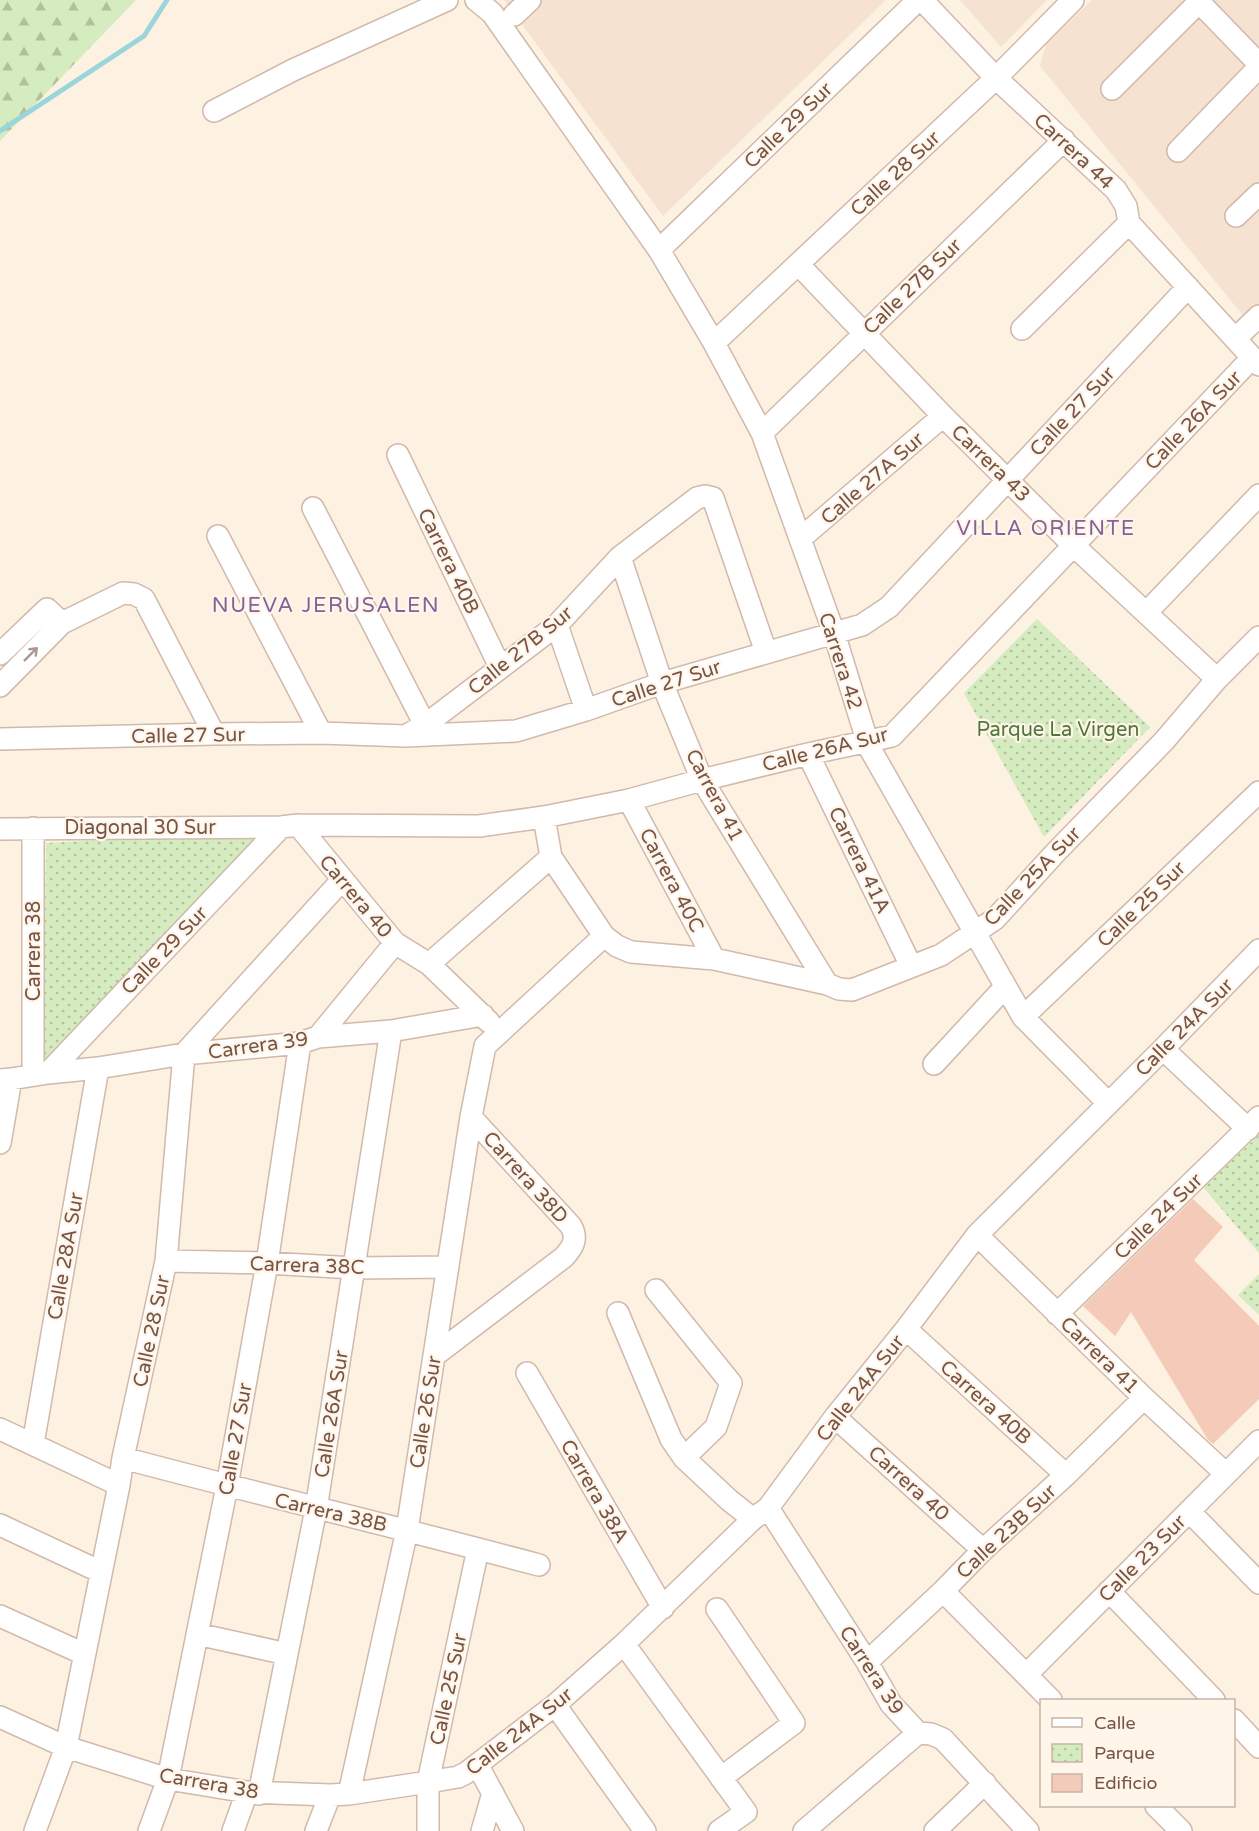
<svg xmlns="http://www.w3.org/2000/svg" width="1259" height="1831" font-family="'Varela Round',sans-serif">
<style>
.residential{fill:#f5e2d0}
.forest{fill:url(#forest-firs)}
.park{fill:url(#park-dots)}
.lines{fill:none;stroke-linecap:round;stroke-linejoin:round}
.stream{stroke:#9bd5da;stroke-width:5}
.building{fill:#f4cbb8}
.minor-casing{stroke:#d1b9ab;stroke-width:24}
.minor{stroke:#fff;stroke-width:21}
.oneway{stroke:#ad9891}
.labels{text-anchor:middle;stroke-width:4.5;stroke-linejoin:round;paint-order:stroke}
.street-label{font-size:20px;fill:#765447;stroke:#fff5e9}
.park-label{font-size:20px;fill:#52763c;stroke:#fff5e9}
.neighbourhood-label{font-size:21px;letter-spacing:1.5px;fill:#83629a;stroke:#fff5e9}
</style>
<defs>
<pattern id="forest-firs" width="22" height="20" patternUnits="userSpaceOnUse" patternTransform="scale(1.5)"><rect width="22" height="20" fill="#d5ebc0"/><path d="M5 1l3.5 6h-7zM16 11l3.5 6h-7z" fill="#b1c19e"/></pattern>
<pattern id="park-dots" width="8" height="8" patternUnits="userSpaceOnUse" patternTransform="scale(1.5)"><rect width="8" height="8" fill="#d5ebc0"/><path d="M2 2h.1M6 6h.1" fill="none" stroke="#b1c19e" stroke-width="1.8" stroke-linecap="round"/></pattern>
</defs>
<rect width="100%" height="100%" fill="#fdf1e2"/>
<path class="residential" d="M504 0H886L663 216Z
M960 0H1047L1001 47Z
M1092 0H1259V332L1250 324 1040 66 1046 44Z"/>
<path class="forest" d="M0 0H136L0 141Z"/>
<path class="park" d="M1037 619 1150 727 1044 837 964 693Z
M267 831 43 1064 46 843Z
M1259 1135V1253L1203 1187Z
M1259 1274V1315L1238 1295Z"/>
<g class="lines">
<path class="stream" d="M0 131 144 36 167 0"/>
</g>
<path class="building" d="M1193 1199 1223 1227 1194 1260 1259 1326V1399L1213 1444 1208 1440 1131 1312 1115 1336 1083 1306Z"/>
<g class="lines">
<g class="minor-casing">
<path id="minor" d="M476 0 492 13 659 250 714 343 762 433 834 633 869 747 1023 1017 1108 1103
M922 0 996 78 1116 190 1126 206 1129 223 1259 365
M1199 2 1259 64
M514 15 530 0
M1112 89 1201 0
M214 111 293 70 447 0
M1178 151 1259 67
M1236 216 1259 194
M659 250 918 0
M798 264 943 416 1073 545 1217 679
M1022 329 1129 223
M1235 339 1259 316
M714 343 996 78 1073 0
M762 433 1064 140
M398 455 500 667
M313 508 425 725
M218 536 321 733
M800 539 943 416
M620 557 662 683 702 780 827 984
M1147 612 1259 495
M557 625 586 710
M0 654 47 609 62 623
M0 686 62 623 123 593 134 594 144 599 214 734
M409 734 425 725 557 625 620 557 697 498 705 496 713 498 766 652
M0 739 214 734 321 733 406 736 516 731 586 710 662 683 862 625 889 607 1188 287
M808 754 911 966
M629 800 714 959
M544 817 551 857 604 936 617 946 631 952 714 959 827 984 839 989 852 990 941 955 995 919 1056 852 1164 741 1217 679 1259 637
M298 825 395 943 429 964 489 1022
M33 828V1074
M0 829 281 827 298 825 479 826 544 817 629 800 702 780 808 754 892 736 1252 358
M429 964 551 857
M1023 1017 1259 792
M318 1037 395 943
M1163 1049 1248 1129
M934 1064 1005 987
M48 1073 281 827
M0 1080 11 1079 48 1073 98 1068 184 1054 300 1043 318 1037 391 1031 483 1015
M0 1143 11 1079
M977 1235 1144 1398 1226 1474
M166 1261 267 1263 354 1268 448 1267
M656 1290 731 1383 716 1427 684 1458
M618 1313 671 1439 684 1458 729 1500 753 1519
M1057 1314 1259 1117
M906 1329 1066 1475
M434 1356 564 1257C573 1247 578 1239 571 1226L471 1117
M527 1373 663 1608
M835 1417 983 1550
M0 1429 119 1485
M33 1444 98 1068
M123 1458C262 1495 401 1528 539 1565
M768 1508 867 1662 891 1704 918 1733 931 1734 943 1739 1028 1831
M1189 1511 1259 1583
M0 1525 101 1572
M943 1591 1051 1700
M1109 1591 1214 1700
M717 1609 794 1723 721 1778
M0 1616 84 1654
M197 1634 287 1654
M624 1644 746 1812 719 1831
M867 1662 943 1591 983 1550 1066 1475 1144 1398
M1026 1675 1259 1441
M555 1705 645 1831
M0 1717 66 1747 168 1779 247 1792 330 1795 349 1794 428 1782 458 1777 466 1773 555 1705 624 1644 753 1519 768 1508 835 1417 906 1329 977 1235 1163 1049 1259 950
M1234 1720 1259 1747
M478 1766 513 1831
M259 1794 316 1509 391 1031
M349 1794 407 1530 471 1117 485 1046 604 936
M1156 1806 1181 1831
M35 1831 66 1747 119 1485 123 1458 166 1261 184 1054 342 880
M149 1831 168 1779 227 1486 267 1263 300 1043
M233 1831 247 1792
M316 1831 330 1795
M428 1831V1782L478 1549
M482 1831 493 1793
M804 1831 918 1733
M935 1831 985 1783"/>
</g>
<use href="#minor" class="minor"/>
</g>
<defs><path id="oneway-shaft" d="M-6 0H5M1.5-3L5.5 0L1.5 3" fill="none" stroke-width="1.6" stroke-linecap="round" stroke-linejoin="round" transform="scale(1.5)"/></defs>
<use class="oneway" href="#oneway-shaft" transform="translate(31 654) rotate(-45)"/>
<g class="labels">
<g class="street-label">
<text transform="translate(788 125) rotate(-44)" y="7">Calle 29 Sur</text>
<text transform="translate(1074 151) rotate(43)" y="7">Carrera 44</text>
<text transform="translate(895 173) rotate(-43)" y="7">Calle 28 Sur</text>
<text transform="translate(912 286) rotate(-44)" y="7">Calle 27B Sur</text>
<text transform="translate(1072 411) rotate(-47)" y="7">Calle 27 Sur</text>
<text transform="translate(1193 420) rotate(-46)" y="7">Calle 26A Sur</text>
<text transform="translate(991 463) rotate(44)" y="7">Carrera 43</text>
<text transform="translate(872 478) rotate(-41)" y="7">Calle 27A Sur</text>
<text transform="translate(449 561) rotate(64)" y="7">Carrera 40B</text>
<text transform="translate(520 650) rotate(-39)" y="7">Calle 27B Sur</text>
<text transform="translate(841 661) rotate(72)" y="7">Carrera 42</text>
<text transform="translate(666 683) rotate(-18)" y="7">Calle 27 Sur</text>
<text transform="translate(188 735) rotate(-1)" y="7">Calle 27 Sur</text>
<text transform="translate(825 749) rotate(-14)" y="7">Calle 26A Sur</text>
<text transform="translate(715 795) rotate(62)" y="7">Carrera 41</text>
<text x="140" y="834">Diagonal 30 Sur</text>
<text transform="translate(860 860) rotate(64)" y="7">Carrera 41A</text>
<text transform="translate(1032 876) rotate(-46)" y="7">Calle 25A Sur</text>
<text transform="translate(672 880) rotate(62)" y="7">Carrera 40C</text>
<text transform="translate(356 896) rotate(50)" y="7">Carrera 40</text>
<text transform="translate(1141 904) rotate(-44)" y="7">Calle 25 Sur</text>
<text transform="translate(164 950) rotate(-46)" y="7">Calle 29 Sur</text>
<text transform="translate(33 951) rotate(-90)" y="7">Carrera 38</text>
<text transform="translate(1184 1027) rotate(-45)" y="7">Calle 24A Sur</text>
<text transform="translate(258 1045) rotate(-8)" y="7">Carrera 39</text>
<text transform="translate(526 1177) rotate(48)" y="7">Carrera 38D</text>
<text transform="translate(1158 1216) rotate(-44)" y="7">Calle 24 Sur</text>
<text transform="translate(65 1256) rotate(-80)" y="7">Calle 28A Sur</text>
<text transform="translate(307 1265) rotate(2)" y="7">Carrera 38C</text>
<text transform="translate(151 1331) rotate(-78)" y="7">Calle 28 Sur</text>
<text transform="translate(1100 1355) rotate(44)" y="7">Carrera 41</text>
<text transform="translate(860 1388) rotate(-52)" y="7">Calle 24A Sur</text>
<text transform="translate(986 1402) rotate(42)" y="7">Carrera 40B</text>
<text transform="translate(425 1412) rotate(-81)" y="7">Calle 26 Sur</text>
<text transform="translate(331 1414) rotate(-81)" y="7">Calle 26A Sur</text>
<text transform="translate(235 1439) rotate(-80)" y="7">Calle 27 Sur</text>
<text transform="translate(909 1483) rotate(42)" y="7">Carrera 40</text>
<text transform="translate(595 1491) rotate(60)" y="7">Carrera 38A</text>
<text transform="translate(331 1512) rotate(13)" y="7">Carrera 38B</text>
<text transform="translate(1006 1531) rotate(-43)" y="7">Calle 23B Sur</text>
<text transform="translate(1142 1558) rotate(-45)" y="7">Calle 23 Sur</text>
<text transform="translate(872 1670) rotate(57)" y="7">Carrera 39</text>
<text transform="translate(448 1689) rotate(-78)" y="7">Calle 25 Sur</text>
<text transform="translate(519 1731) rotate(-38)" y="7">Calle 24A Sur</text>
<text transform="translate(209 1783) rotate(10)" y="7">Carrera 38</text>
</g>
<g class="park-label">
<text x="1058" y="736">Parque La Virgen</text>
</g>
<g class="neighbourhood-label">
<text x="1046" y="535">VILLA ORIENTE</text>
<text x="326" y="612">NUEVA JERUSALEN</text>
</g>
</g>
<rect x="1040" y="1699" width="195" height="108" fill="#fff5e9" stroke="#c8b5a8" stroke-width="1.5"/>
<rect x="1052" y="1718" width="30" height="9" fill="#ffffff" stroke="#c8b5a8" stroke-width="1.5"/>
<text x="1094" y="1729" font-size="18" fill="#765447">Calle</text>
<rect x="1052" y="1744" width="30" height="18" fill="url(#park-dots)" stroke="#c8b5a8" stroke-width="1.5"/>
<text x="1094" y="1759" font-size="18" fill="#765447">Parque</text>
<rect x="1052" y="1774" width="30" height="18" fill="#f4cbb8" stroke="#c8b5a8" stroke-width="1.5"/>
<text x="1094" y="1789" font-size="18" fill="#765447">Edificio</text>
</svg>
